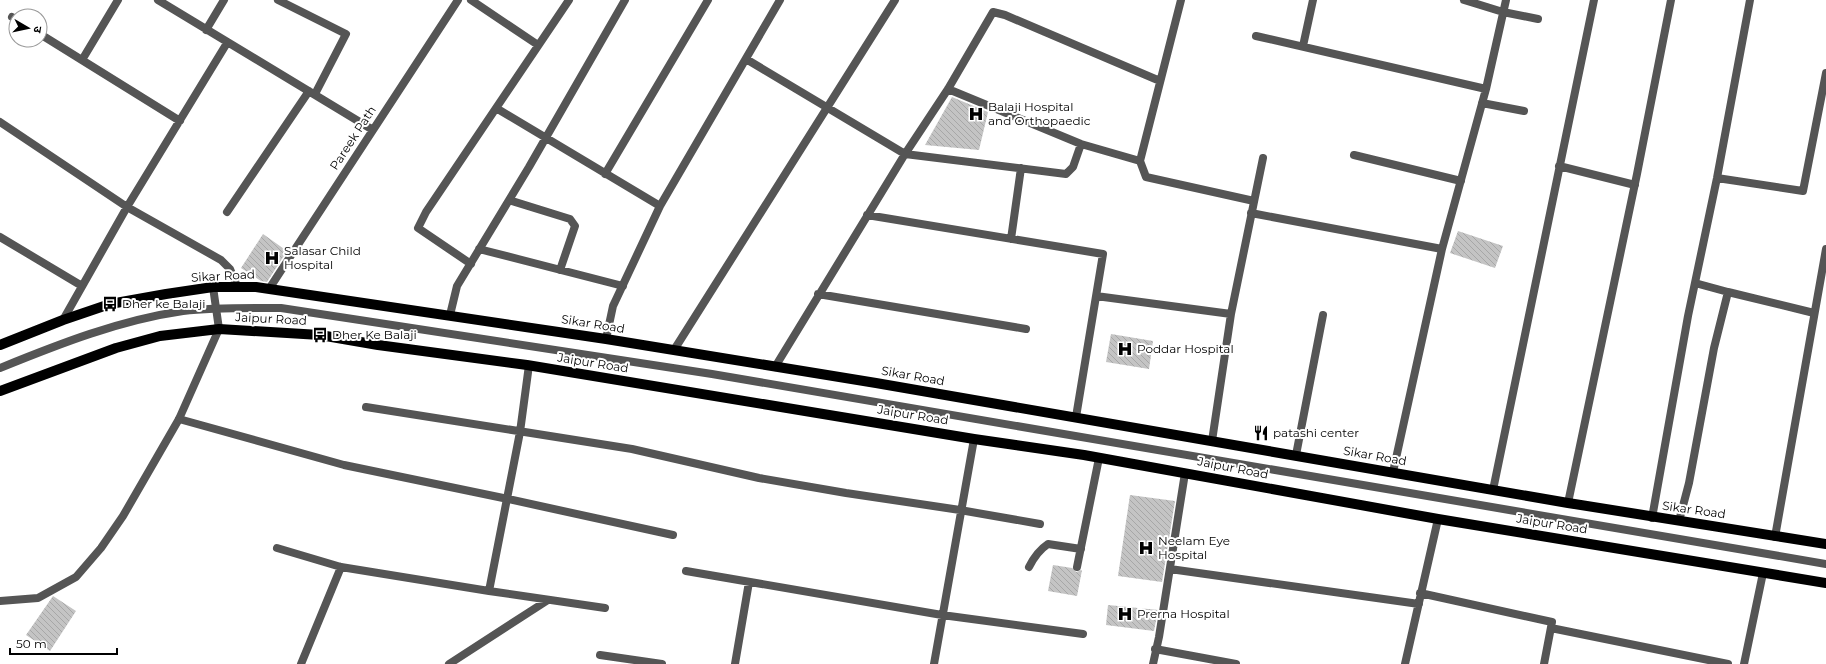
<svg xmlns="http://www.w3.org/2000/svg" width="1826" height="664" font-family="Montserrat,'Noto Sans Devanagari',sans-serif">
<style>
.building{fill:url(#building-back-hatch)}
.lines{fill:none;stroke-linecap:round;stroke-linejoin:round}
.service{stroke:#555;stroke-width:8}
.minor{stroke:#555;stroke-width:8}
.tertiary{stroke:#555;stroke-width:8}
.primary{stroke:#000;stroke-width:10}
.labels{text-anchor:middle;stroke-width:4;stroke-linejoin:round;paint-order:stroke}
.poi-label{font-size:12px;fill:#000;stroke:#fff;text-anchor:start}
.street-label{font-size:12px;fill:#000;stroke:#fff}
</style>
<defs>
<pattern id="building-back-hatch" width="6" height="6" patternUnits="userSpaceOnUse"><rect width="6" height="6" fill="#c4c4c4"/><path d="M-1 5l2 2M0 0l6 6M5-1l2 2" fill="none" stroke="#a7a7a7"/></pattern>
</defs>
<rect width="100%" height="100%" fill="#fff"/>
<path class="building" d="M952 97 988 112 979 150 925 145Z
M1458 231 1503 246 1495 268 1450 253Z
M263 234 287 251 267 282 261 281 241 268Z
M1111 334 1153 341 1149 369 1106 362Z
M1130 495 1175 501 1162 582 1118 576Z
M1053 565 1072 568 1076 572 1082 570 1077 596 1048 591Z
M53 596 76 611 50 651 26 635Z
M1108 605 1158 610 1154 631 1106 625Z"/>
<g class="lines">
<path class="service" d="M0 368C59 344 120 320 183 311 215 307 248 308 281 308L712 374 1826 564
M1029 567C1034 557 1039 550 1048 544L1081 549
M1077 567 1099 458"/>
<path class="minor" d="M158 0 373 130
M278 0 346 34 315 94
M471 0 538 45
M1181 0 1140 161 1146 177 1254 201
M1464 0 1503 12 1538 19
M12 17 16 19
M206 30 224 0
M40 34 180 121
M1256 36 1486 89
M1303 46 1313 0
M746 59 905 154 1066 174 1073 167 1081 144
M82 60 118 0
M948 89 1081 144 1140 161
M1482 103 1524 111
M496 108 660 206
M0 122 127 207 221 260 230 269 237 286
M1354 155 1461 181
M1559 166 1635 185
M605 174 708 0
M1717 178 1803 191 1826 73
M509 200 570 219 575 226 560 270
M227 212 309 91
M1251 213 1442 249
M867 215 1103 254 1076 417
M0 237 82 286
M1011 239 1021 168
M479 249 623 286
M471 264 418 228 426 212 569 0
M1695 283 1728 292
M269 289 458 0
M818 294 1026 329
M1096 296 1231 314
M450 315 457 286 529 167 625 0
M63 320 127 207 227 43
M606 339 613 306 660 206 780 0
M674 350 895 0
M775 367 905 154 948 89 993 12 1005 15 1160 81
M366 407 632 449 759 478 846 493 960 510 1040 524
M179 419 344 465 508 499 673 535
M1212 441 1231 314 1263 158
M1296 455 1323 315
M1393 472 1442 249 1486 89 1506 0
M1493 490 1594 0
M1568 503 1637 174 1671 0
M1652 518 1688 316 1717 178 1750 0
M1679 521 1689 483 1714 348 1728 292 1814 313
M1775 537 1826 249
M277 548 341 567 489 591 520 432 529 365
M1170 569 1419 604
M686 571 942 615 1083 634
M489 591 605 608
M1420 593 1552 622 1544 664
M1551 628 1728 664
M1155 649 1236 664
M600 655 662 664
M301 664 341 567
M449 664 548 600
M735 664 749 582
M934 664 974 439
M1153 664 1159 637 1185 473
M1405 664 1438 519
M1744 664 1763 573"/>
<path class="tertiary" d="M0 601 38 598 76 577 101 548 123 516 179 419 219 329 213 287"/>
<path class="primary" d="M0 345 63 320 110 304 166 294 213 287H256L606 339 876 383 1568 503 1826 544
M0 391 116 348 160 336 219 329 320 335 378 345 527 365 974 439 1084 455 1438 519 1826 583"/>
</g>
<defs>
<g id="hospital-bare" transform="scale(1.2)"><path d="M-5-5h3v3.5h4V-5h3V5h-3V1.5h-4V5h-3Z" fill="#000" stroke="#fff" stroke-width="2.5" paint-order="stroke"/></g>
<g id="bus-bare" transform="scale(1.2)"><path d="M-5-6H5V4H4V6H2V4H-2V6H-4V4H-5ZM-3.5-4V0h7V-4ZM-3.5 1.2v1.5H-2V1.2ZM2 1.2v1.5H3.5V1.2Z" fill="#000" stroke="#fff" stroke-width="2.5" paint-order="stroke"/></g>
<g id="restaurant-bare" transform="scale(1.2)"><path d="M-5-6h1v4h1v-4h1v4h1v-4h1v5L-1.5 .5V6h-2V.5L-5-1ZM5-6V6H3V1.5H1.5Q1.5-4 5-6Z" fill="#000" stroke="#fff" stroke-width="2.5" paint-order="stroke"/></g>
</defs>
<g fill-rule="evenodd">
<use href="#hospital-bare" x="976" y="114"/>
<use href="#hospital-bare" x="272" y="258"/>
<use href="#bus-bare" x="110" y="304"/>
<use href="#bus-bare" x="320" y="335"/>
<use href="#hospital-bare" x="1125" y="349"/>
<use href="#restaurant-bare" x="1261" y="433"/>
<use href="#hospital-bare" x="1146" y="548"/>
<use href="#hospital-bare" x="1125" y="614"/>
</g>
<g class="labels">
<g class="poi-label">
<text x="988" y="111">Balaji Hospital<tspan x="988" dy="14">and Orthopaedic</tspan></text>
<text x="284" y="255">Salasar Child<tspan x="284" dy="14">Hospital</tspan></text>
<text x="122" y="308">Dher ke Balaji</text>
<text x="332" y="339">Dher Ke Balaji</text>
<text x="1137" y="353">Poddar Hospital</text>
<text x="1273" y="437">patashi center</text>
<text x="1158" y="545">Neelam Eye<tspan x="1158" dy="14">Hospital</tspan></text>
<text x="1137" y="618">Prerna Hospital</text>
</g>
<g class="street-label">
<text transform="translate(353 138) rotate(-57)" y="4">Pareek Path</text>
<text transform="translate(223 276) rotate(-3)" y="4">Sikar Road</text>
<text transform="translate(271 319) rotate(3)" y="4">Jaipur Road</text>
<text transform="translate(593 324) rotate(9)" y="4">Sikar Road</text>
<text transform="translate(593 363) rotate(9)" y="4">Jaipur Road</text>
<text transform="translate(913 376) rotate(10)" y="4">Sikar Road</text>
<text transform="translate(913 415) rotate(9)" y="4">Jaipur Road</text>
<text transform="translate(1375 456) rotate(10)" y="4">Sikar Road</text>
<text transform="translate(1233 468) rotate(11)" y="4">Jaipur Road</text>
<text transform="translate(1694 510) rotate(8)" y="4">Sikar Road</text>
<text transform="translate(1552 524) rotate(9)" y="4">Jaipur Road</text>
</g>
</g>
<g transform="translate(28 28) rotate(99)"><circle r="19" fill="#ffffff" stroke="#999999"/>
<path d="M0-3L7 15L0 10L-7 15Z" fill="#000000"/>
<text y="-6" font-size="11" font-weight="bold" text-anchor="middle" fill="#000000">उ</text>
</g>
<path d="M10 648v6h107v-6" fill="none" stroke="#000000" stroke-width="2"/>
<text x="16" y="648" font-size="12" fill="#000000" stroke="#ffffff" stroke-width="3" paint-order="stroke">50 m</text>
</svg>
